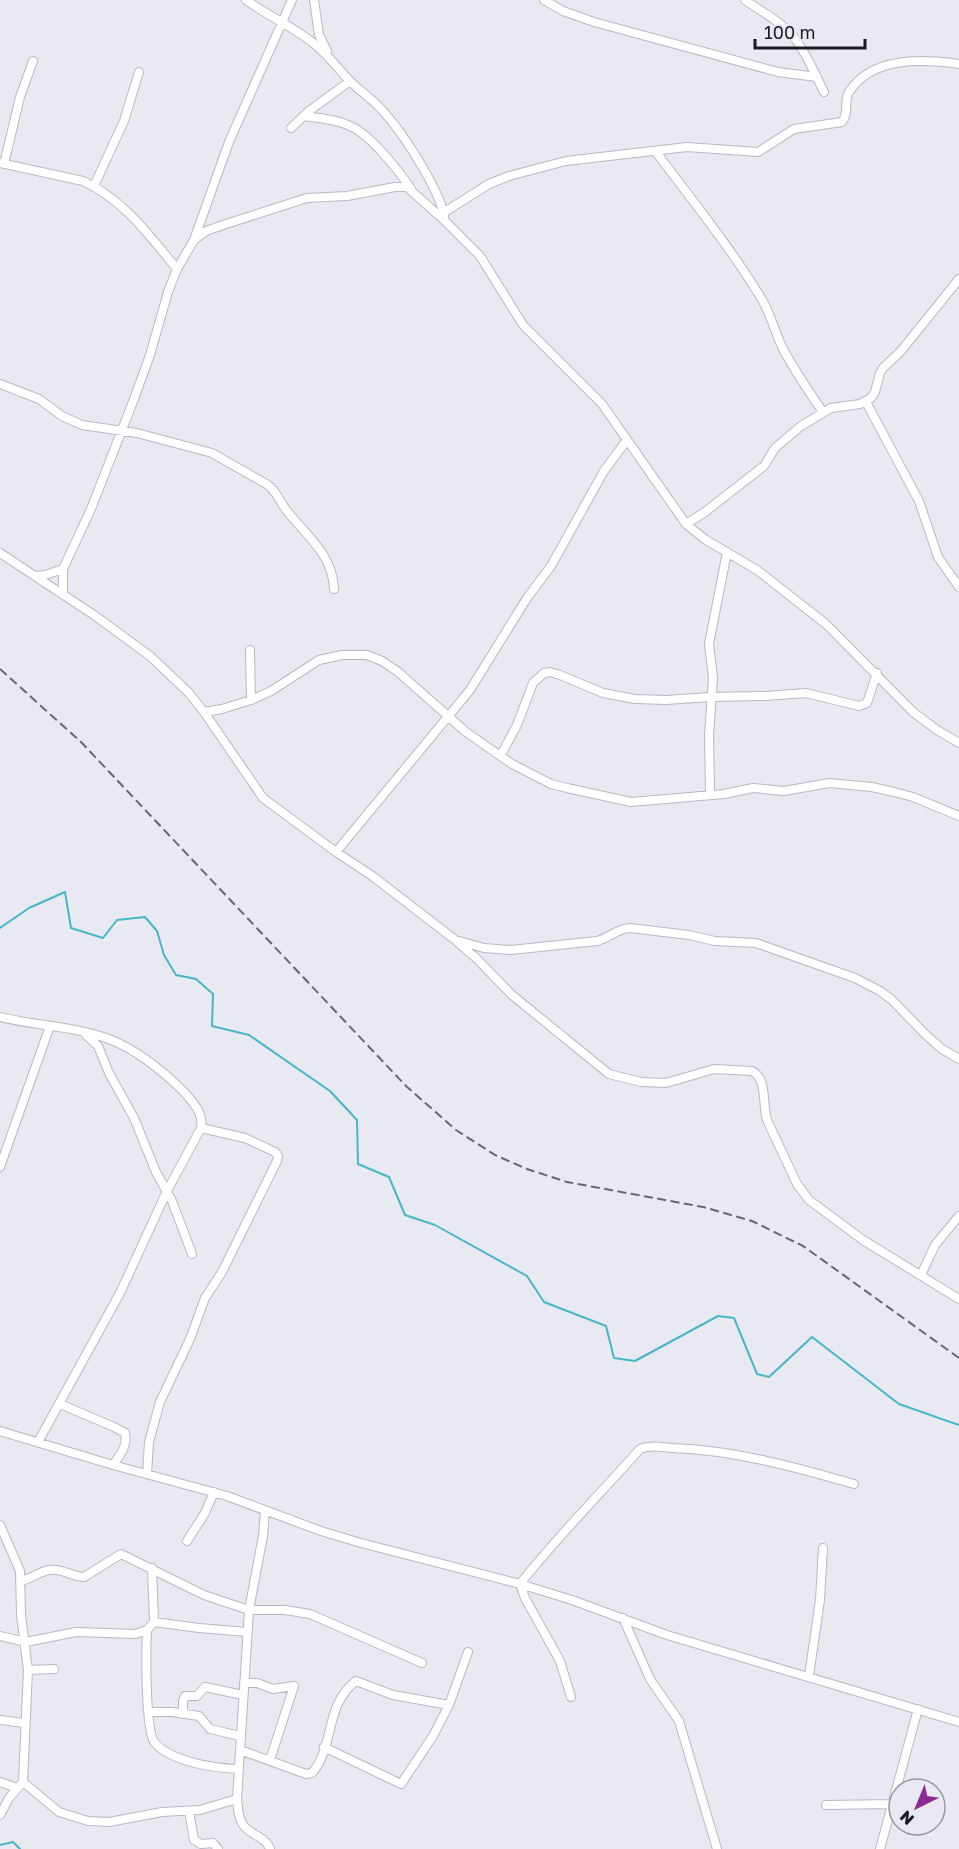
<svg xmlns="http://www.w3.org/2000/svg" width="959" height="1849" font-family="'Golos Text',sans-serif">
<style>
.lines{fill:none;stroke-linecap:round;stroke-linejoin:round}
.stream{stroke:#45b8c4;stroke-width:2}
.street-casing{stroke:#b9b8c1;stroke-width:10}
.street{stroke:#fff;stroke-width:8}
.rail{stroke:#68676d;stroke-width:2;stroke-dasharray:9 4.5;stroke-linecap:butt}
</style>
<rect width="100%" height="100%" fill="#e9e9f2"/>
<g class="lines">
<path class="stream" d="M0 928 29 908 65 892 71 928 103 938 117 920 145 917 157 931 164 955 176 975 196 979 213 994 212 1026 249 1035 330 1091 357 1120 358 1164 389 1177 405 1215 435 1225 527 1276 544 1302 606 1326 614 1358 635 1361 718 1316 734 1318 757 1374 769 1377 812 1337 899 1404 959 1425
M0 1845 13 1842 20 1849"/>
<g class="street-casing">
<path id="street" d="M246 0C267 15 291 26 312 42 329 55 336 67 350 81 360 91 372 99 381 109 401 130 439 188 444 216
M314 0 319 35 327 51
M544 0 563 11 594 22 778 72 817 77
M745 0C760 11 778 19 791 34 805 50 814 72 824 92
M304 116C319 118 336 119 350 126 370 134 399 171 411 189
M291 128 309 111 350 81
M656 152C692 200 730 247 761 298 771 314 775 333 783 349 795 371 809 392 823 412
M0 163 83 181C124 200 149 235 177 269
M4 164 20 97 33 61
M94 186 124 121 139 72
M443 213 489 184 509 176 566 161 687 147 758 152 794 129 842 122C850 112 843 102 849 92 872 56 923 59 959 64
M195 237 229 142 292 0
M0 384 39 399 62 416 82 425 137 433 212 453 268 485C277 492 280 502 287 511 306 535 333 555 334 589
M866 402 919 501 938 557 959 587
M686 524 705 512 764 466 775 448 801 426 831 408 860 404 871 398 875 392 880 373 883 368 901 351 959 279
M0 553 94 615 150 656 189 693 204 712 263 798 336 852 371 875 454 939 476 958 512 995 609 1074 641 1082 666 1083 714 1069 752 1071C768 1079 762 1105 767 1120L797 1184 809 1200 863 1240 959 1299
M36 576 45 575 63 569
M63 594V569L91 509 134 399 150 355 168 292 177 269 194 240 206 231 223 225 307 198 347 196 395 187H407L444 220 480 256 523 325 602 404 686 524 706 540 757 570 826 624 913 712 937 730 959 743
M250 650 251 700
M204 712 222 709 251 700 271 691 319 660 342 655H367L382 661 397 671 466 732 512 764 551 784 567 788 631 802 724 794 753 788 784 791 829 783 872 787 894 792 913 797 959 816
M501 755 517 725 533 683 544 673 550 672 560 675 603 693 635 699 666 700 710 697 765 696 806 693 859 706 867 703 877 673
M710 794 709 735 713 678 709 644 727 552
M336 852 470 690 527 598 551 566 604 471 627 440
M459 941 484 948 511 950 597 941C609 938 618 928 630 928L689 935 715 941 756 943 855 978 880 991 892 1000 925 1034 942 1049 959 1059
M0 1017C36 1026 74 1026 109 1039 137 1050 163 1071 184 1092 193 1102 204 1114 201 1128L167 1191 120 1293 38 1442
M86 1035 98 1046 109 1073 134 1118 156 1172 172 1201 192 1254
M0 1167 50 1026
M921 1275 935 1245 959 1216
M60 1404 114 1427 125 1433C128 1446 120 1455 113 1465
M0 1431 113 1465 227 1496 321 1531 361 1543 520 1584 572 1600 667 1635 959 1722
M147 1474 149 1442 160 1402 190 1339 205 1298 222 1272 277 1161 278 1156 275 1152 245 1138 201 1128
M265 1511 263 1536 249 1610 237 1799C238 1807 238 1816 242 1823 248 1835 266 1836 270 1849
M0 1525 20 1571 21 1615 28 1670 23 1782 9 1798 0 1815
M187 1541 205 1513 214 1492
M21 1581C31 1579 40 1571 50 1570 62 1568 72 1577 84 1577L121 1554 204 1595 249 1610H285L310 1614 422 1663
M623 1618 650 1679 679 1721 717 1849
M154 1622 199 1628 247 1632
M147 1630C146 1649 145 1732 155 1743 172 1762 214 1768 238 1769
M0 1636 26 1642 76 1632 135 1634 147 1630 154 1622 152 1568
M28 1670 54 1669
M809 1676 820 1600 823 1548
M244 1683H257L273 1689 294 1686
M571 1697 560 1661 525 1598 520 1584C557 1537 600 1494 640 1449 651 1445 661 1447 672 1448 734 1450 795 1467 854 1484
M149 1712H172L199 1716 210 1729 240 1736
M183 1713V1701L185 1696H197L205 1687 243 1695
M0 1720 24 1723
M324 1747 401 1784 433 1736 449 1705 468 1652
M240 1750 306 1774 312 1773C335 1747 324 1705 356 1681L393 1695 449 1705
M270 1760 294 1686
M0 1782 17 1788
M23 1782 59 1812 88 1821 109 1822 162 1812 200 1810 237 1799
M826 1805 892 1804
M189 1811 194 1840 201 1844 213 1843 218 1849
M880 1849 918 1709"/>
</g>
<use href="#street" class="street"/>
<path class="rail" d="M0 669 81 742 406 1086 456 1130 495 1155 527 1169 567 1182 703 1207 752 1221 803 1246 959 1358"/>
</g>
<g transform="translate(917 1807) rotate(223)"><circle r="28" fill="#e9e9f2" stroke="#97979e" stroke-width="1.5"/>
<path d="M0-4.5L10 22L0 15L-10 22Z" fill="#8e2a92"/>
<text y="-9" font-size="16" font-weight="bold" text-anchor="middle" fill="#1c1b1f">N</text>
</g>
<path d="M755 39v9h110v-9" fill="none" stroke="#1c1b1f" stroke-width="3"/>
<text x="764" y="39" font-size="18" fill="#1c1b1f" stroke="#e9e9f2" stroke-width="4.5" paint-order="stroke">100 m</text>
</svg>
